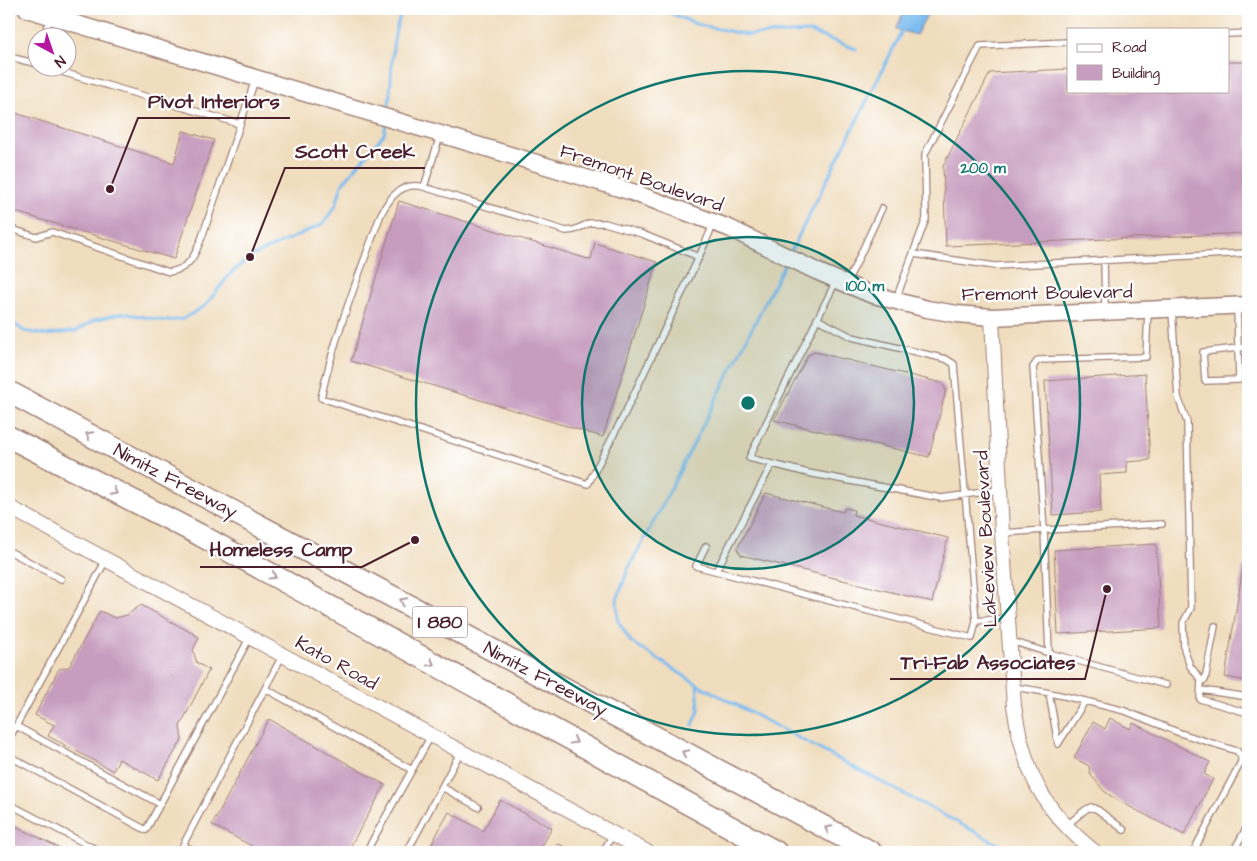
<svg xmlns="http://www.w3.org/2000/svg" width="1257" height="861" font-family="'Architects Daughter',sans-serif">
<style>
.water{fill:#7bbcf0;stroke:#626e8e}
.lines{fill:none;stroke-linecap:round;stroke-linejoin:round}
.stream{stroke:#7bbcf0;stroke-width:3}
.building{fill:#c79dbf}
.service-casing{stroke:#9d7e74;stroke-width:8}
.tertiary-casing{stroke:#9d7e74;stroke-width:16}
.secondary-casing{stroke:#9d7e74;stroke-width:19}
.motorway-casing{stroke:#9d7e74;stroke-width:24}
.service{stroke:#fff;stroke-width:5.5}
.tertiary{stroke:#fff;stroke-width:14}
.secondary{stroke:#fff;stroke-width:16}
.motorway{stroke:#fff;stroke-width:21}
.oneway{stroke:#ae9aa0}
.ring{fill:none;stroke:#0f766e;stroke-width:2.5}
.labels{text-anchor:middle;stroke-width:4.5;stroke-linejoin:round;paint-order:stroke}
.shield{fill:#fff;stroke:#80626b;stroke-width:1}
.shield-label{font-size:18px;font-weight:bold;fill:#4a1f2b}
.street-label{font-size:19px;fill:#4a1f2b;stroke:#fff}
.centre{fill:#0f766e;stroke:#fff;stroke-width:2.5}
.ring-label{font-size:15px;text-anchor:middle;font-weight:bold;fill:#0f766e;stroke:#fff;stroke-width:4.5;stroke-linejoin:round;paint-order:stroke}
.leader{fill:none;stroke:#4a1f2b;stroke-width:2}
.callout-dot{fill:#4a1f2b;stroke:#fff;stroke-width:2}
.callout-label{font-size:20px;text-anchor:middle;font-weight:bold;fill:#4a1f2b;stroke:#fff;stroke-width:4.5;stroke-linejoin:round;paint-order:stroke}
</style>
<rect width="100%" height="100%" fill="#fff"/>
<filter id="ink" filterUnits="userSpaceOnUse"><feTurbulence type="fractalNoise" baseFrequency=".02" numOctaves="2"/><feDisplacementMap in="SourceGraphic" scale="10" xChannelSelector="R" yChannelSelector="G"/><feConvolveMatrix kernelMatrix="1 2 1 2 8 2 1 2 1" color-interpolation-filters="sRGB"/></filter>
<filter id="wash" filterUnits="userSpaceOnUse"><feTurbulence type="fractalNoise" baseFrequency=".0096" numOctaves="4" result="noise"/><feDisplacementMap in="SourceGraphic" scale="20" xChannelSelector="R" yChannelSelector="G"/><feGaussianBlur stdDeviation="1.12" result="paint"/><feColorMatrix in="noise" values="0 0 0 0 0 0 0 0 0 0 0 0 0 0 0 0 0 1.4 0 .05"/><feComposite in="paint" operator="in"/></filter>
<g filter="url(#wash)">
<rect width="100%" height="100%" fill="#f0ddbe"/>
<path class="water" d="M905 9H930L916 35 896 29Z"/>
<g class="lines">
<path class="stream" d="M661 9 696 24 747 35 810 32 856 49
M388 112C394 77 388 41 403 9
M790 253 903 29
M786 261 663 504 628 569 617 600 618 621 631 642 697 684 1013 852
M9 320 24 331 47 335 76 331 95 320 122 313 166 321 183 319 205 306 230 274 250 257 323 224 336 205 342 184 384 134 386 123
M693 725 699 710 697 684"/>
</g>
<g id="blocks">
<path class="building" d="M1228 62H1248V233L946 246 943 166 990 73 1068 69V91H1228Z
M9 111 174 163 183 131 214 140 174 259 9 210Z
M399 201 591 260 595 243 657 262 603 437 351 361Z
M815 352 942 383 946 390 929 457 774 420 808 355Z
M1145 374 1150 460 1127 462V473L1099 475 1101 512 1053 515 1045 381Z
M766 493 843 512 845 508 854 510 853 515 948 538 932 602 741 555 737 549Z
M1156 544 1161 628 1058 634 1054 550Z
M1243 567 1248 568V681L1225 677Z
M141 605 199 637 193 650 197 663 209 670 180 726 182 740 158 780 119 759 113 771 48 736 54 725 35 715 59 669 69 667 100 611 115 618 127 615Z
M1110 718 1130 729 1133 723 1210 762 1204 774 1213 779 1184 835 1115 799 1104 791 1096 781 1090 774 1089 766 1074 758 1093 722 1105 729Z
M269 719 385 785 347 852H263L212 825Z
M500 800 552 828 539 852H427L449 812 483 831Z
M12 824 67 852H9V830Z"/>
</g>
</g>
<g filter="url(#ink)">
<use href="#blocks" fill-opacity="0" stroke="#9d7e74" stroke-width="1"/>
<g class="lines">
<g class="service-casing">
<path id="service" d="M1228 34 1248 33
M43 38 50 18
M9 57 38 64
M34 63 38 55
M48 68 240 124
M440 136 424 187 566 231 574 230 590 223H605L642 234 699 257 713 225
M424 187C402 181 390 197 381 214 359 275 335 334 321 398L588 484 625 413 699 257
M9 228 36 237 52 232 169 272C190 269 195 255 202 237L255 80
M914 254 995 266 1248 253
M1104 260 1105 311
M836 281 749 458 808 473 941 498 999 490
M846 283 855 266 882 208
M896 299 926 219 925 154 980 46 1068 42
M1237 306 1238 348 1248 347
M1172 311 1178 397 1187 422 1191 608 1183 623 1184 649 1190 666 1201 680 1200 699 1248 713
M1148 312 1146 357 1038 360 1033 367 1044 530 1162 524
M817 319 852 337 946 359 954 364 976 621 1007 618
M1238 348 1239 380 1205 381 1203 352Z
M1003 533 1044 530 1049 653 1166 685
M706 546 696 566 972 638 976 621
M9 551 61 579
M716 571 772 464
M1011 641 1049 653
M1201 680H1205L1215 626
M1013 687C1038 690 1061 695 1085 701L1058 744 1049 693
M266 689 412 770
M1201 690 1248 697
M1085 701 1125 711 1180 733 1237 751 1241 756V762L1193 852
M16 726 160 804
M9 739 106 560
M9 756 146 830 250 637
M442 787 478 807
M9 804 101 852
M1066 826 1085 810 1091 807 1098 810 1124 830
M559 848 566 852
M196 852 183 845 282 656
M366 852 431 736
M407 852 461 751
M603 852 613 834
M1233 852 1248 825"/>
</g>
<g class="tertiary-casing">
<path id="tertiary" d="M992 317 1002 533 1014 706C1024 772 1042 810 1095 852
M9 507 647 852"/>
</g>
<g class="secondary-casing">
<path id="secondary" d="M27 9 629 191 729 228 816 271 870 294 927 309 957 314 992 317 1248 305"/>
</g>
<g class="motorway-casing">
<path id="motorway" d="M9 392 871 852
M9 437 200 535 776 852"/>
</g>
<use href="#service" class="service"/>
<use href="#tertiary" class="tertiary"/>
<use href="#secondary" class="secondary"/>
<use href="#motorway" class="motorway"/>
</g>
<defs><path id="oneway-chevron" d="M-2-3.5L2.5 0L-2 3.5" fill="none" stroke-width="1.6" stroke-linecap="round" stroke-linejoin="round" transform="scale(1.25)"/></defs>
<g class="oneway">
<use href="#oneway-chevron" transform="translate(89 435) rotate(-152)"/>
<use href="#oneway-chevron" transform="translate(114 492) rotate(27)"/>
<use href="#oneway-chevron" transform="translate(273 576) rotate(29)"/>
<use href="#oneway-chevron" transform="translate(403 601) rotate(-152)"/>
<use href="#oneway-chevron" transform="translate(431 663) rotate(29)"/>
<use href="#oneway-chevron" transform="translate(574 741) rotate(29)"/>
<use href="#oneway-chevron" transform="translate(685 753) rotate(-152)"/>
<use href="#oneway-chevron" transform="translate(828 829) rotate(-152)"/>
</g>
</g>
<circle cx="748" cy="403" r="166" fill="#0f766e" fill-opacity=".12"/>
<g class="ring">
<circle cx="748" cy="403" r="166"/>
<circle cx="748" cy="403" r="332"/>
</g>
<g class="labels">
<rect class="shield" x="412.5" y="606.5" width="55" height="31" rx="4"/>
<g class="shield-label">
<text x="440" y="628">I 880</text>
</g>
<g class="street-label">
<text transform="translate(642 177) rotate(19)" y="7">Fremont Boulevard</text>
<text transform="translate(1047 292) rotate(-1)" y="7">Fremont Boulevard</text>
<text transform="translate(176 480) rotate(28)" y="7">Nimitz Freeway</text>
<text transform="translate(985 539) rotate(-93)" y="7">Lakeview Boulevard</text>
<text transform="translate(337 662) rotate(29)" y="7">Kato Road</text>
<text transform="translate(546 678) rotate(28)" y="7">Nimitz Freeway</text>
</g>
</g>
<circle cx="748" cy="403" r="8" class="centre"/>
<g class="ring-label">
<text x="983" y="173">200 m</text>
<text x="865" y="291">100 m</text>
</g>
<path class="leader" d="M110 189L138 118H290M250 257L285 168H425M415 540L362 567H200M1107 589L1085 679H890"/>
<g class="callout-dot">
<circle cx="110" cy="189" r="5"/>
<circle cx="250" cy="257" r="5"/>
<circle cx="415" cy="540" r="5"/>
<circle cx="1107" cy="589" r="5"/>
</g>
<g class="callout-label">
<text x="214" y="108">Pivot Interiors</text>
<text x="355" y="158">Scott Creek</text>
<text x="281" y="556">Homeless Camp</text>
<text x="988" y="669">Tri-Fab Associates</text>
</g>
<rect width="1257" height="861" fill="none" stroke="#fff" stroke-width="30"/>
<rect x="1067" y="28" width="162" height="65" fill="#ffffff" stroke="#b7a5aa"/>
<rect x="1077" y="44" width="25" height="8" fill="#ffffff" stroke="#b7a5aa"/>
<text x="1112" y="52" font-size="15" fill="#4a1f2b">Road</text>
<rect x="1077" y="65" width="25" height="15" fill="#c79dbf" stroke="#b7a5aa"/>
<text x="1112" y="78" font-size="15" fill="#4a1f2b">Building</text>
<g transform="translate(52 52) rotate(140)"><circle r="24" fill="#ffffff" stroke="#b7a5aa"/>
<path d="M0-4L9 19L0 12L-9 19Z" fill="#b5179e"/>
<text y="-8" font-size="14" font-weight="bold" text-anchor="middle" fill="#4a1f2b">N</text>
</g>
</svg>
